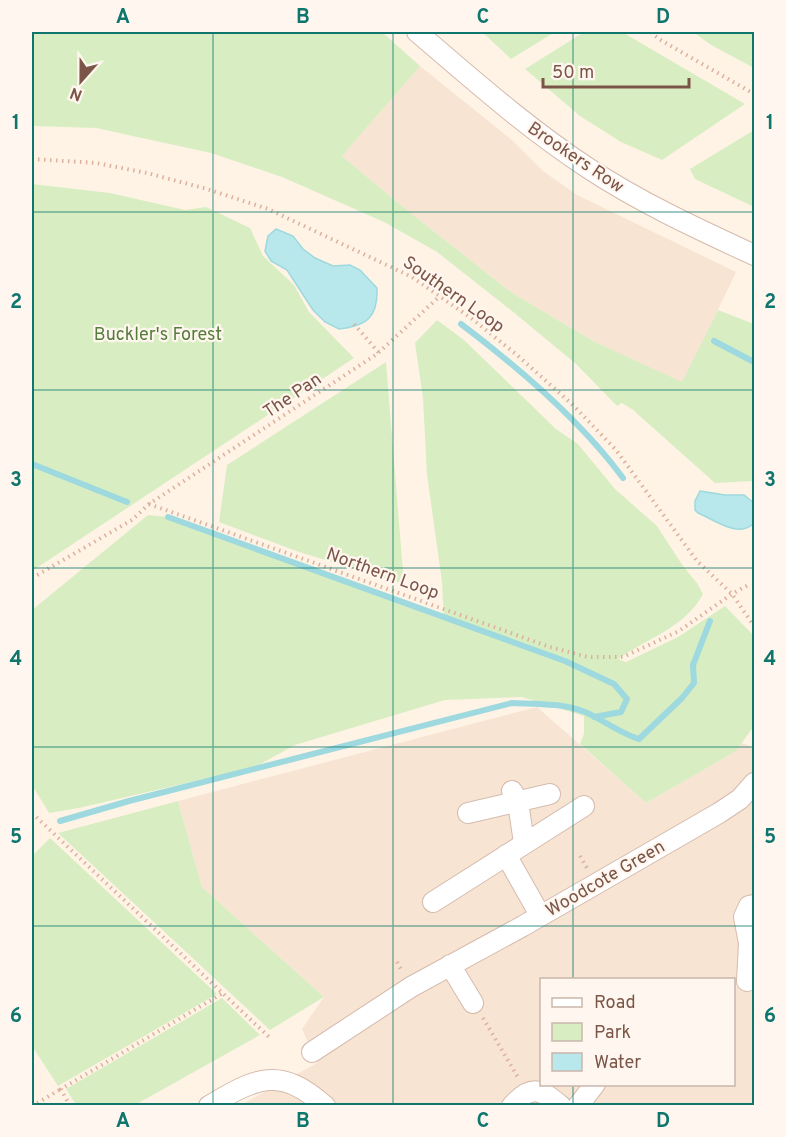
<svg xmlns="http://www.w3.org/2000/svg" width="786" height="1137" font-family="Overpass,sans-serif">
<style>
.residential{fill:#f7e4d3;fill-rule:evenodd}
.green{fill:#d8eec2}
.water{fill:#b8e8eb;stroke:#9dd9de;stroke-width:1.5}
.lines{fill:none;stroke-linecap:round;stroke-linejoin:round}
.stream{stroke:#9dd9de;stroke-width:6}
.minor-casing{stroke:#d5bbad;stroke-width:22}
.path{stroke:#ddb09d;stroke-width:4;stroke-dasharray:1.5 4.5;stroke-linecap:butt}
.minor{stroke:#fff;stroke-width:20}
.grid{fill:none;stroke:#0f766e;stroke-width:1.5;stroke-opacity:0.55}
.labels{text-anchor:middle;stroke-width:4.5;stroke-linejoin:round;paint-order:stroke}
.street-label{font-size:18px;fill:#7b5547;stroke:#fff7ef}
.park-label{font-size:18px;fill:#547c3b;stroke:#fff7ef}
.neatline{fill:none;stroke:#0f766e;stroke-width:2}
.grid-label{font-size:20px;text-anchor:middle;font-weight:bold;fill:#0f766e}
</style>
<rect width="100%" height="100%" fill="#fff3e6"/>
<path class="residential" d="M420 66 513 141 543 171 577 195 736 272 683 383 595 342 512 293 403 207 342 156Z
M537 707 646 803 736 751 742 743 754 748V1105H241L317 1063 302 1029 324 997 202 887 178 801ZM542 980H734V1084H542Z"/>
<path class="green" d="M32 32H382L420 66 342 156 403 207 512 293 595 342 682 382 718 310 754 324V481L715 483 633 410 622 403 617 406 576 364 512 311 437 252 384 222 282 177 211 153 96 128 32 126Z
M482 32H555L511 59Z
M584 32H622L745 104 662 160 621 142 580 116 525 69Z
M693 32H754V68L711 45Z
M754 130V207L695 179 690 169Z
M32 184 110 193 185 210 206 207 250 228 263 256 294 285 309 312 354 358 32 571Z
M437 320 464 340 556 429 578 444 615 489 657 526 683 566 697 583 703 594C686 627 646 639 618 659L626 662 678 637 725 606 754 636V726L736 751 646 803 580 744 584 734V716L522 697 445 700 295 745 255 767 79 808 49 813 32 785V610L148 515 168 517 444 620 442 582 427 475 423 398 415 343Z
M386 362 404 584 299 552 219 522 227 465Z
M178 801 202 887 324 997 270 1030 58 833Z
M50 838 217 994 58 1086 32 1046V856Z
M222 998 260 1035 135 1105H76L66 1089Z"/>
<path class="water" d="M276 229 293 236 303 249 315 258 333 266 350 265 360 270 377 288C378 317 367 326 339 329L325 322 313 310 287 270 271 261 265 251 268 236Z
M700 491 725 495H744L754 503V523C739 539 715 520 698 513L695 510V501Z"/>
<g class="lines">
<path class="stream" d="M461 324C518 367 581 421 623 478
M714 341 754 362
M32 464 127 502
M168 517 565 661 614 684 627 699 621 712 594 717
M60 821 129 801 512 703C536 704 562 703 585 712 604 720 619 733 639 739L682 698 694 683 693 665 710 621"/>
<g class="minor-casing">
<path id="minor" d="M417 32C472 79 527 128 588 168 641 203 698 229 754 255
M512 791 518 802 524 843
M468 813 550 794
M506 855 540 915
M433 902 584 806
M450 965 473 1003
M747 981 749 943 744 917 749 906 754 905
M312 1052 411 987 523 926 719 813 740 799 754 783
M209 1106C257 1077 280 1066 325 1106
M512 1106C531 1084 541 1089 561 1106
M578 1106 595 1084"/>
</g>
<path class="path" d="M651 32 659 39 754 94
M32 159 96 163 147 173 207 189 268 209 412 277 471 318 517 355 573 405 616 450 697 561 732 594 754 626
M354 324 379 353
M149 504 550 647 588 657H623L679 631 732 594 750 584
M32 578 132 520 149 504 377 354 440 296
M32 813 269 1037
M580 856 587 868
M397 962 402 971
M483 1018 519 1079
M32 1106 61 1089
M70 1106 61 1089 223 993"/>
<use href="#minor" class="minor"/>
</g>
<path class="grid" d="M213 32V1106M393 32V1106M573 32V980M32 212H754M32 390H754M32 568H754M32 747H754M32 926H754M573 1084V1106"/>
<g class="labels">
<g class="street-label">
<text transform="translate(576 157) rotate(34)" y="6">Brookers Row</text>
<text transform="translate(454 294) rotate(35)" y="6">Southern Loop</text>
<text transform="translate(292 395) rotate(-34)" y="6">The Pan</text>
<text transform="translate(383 573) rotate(20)" y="6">Northern Loop</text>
<text transform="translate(605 878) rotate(-30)" y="6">Woodcote Green</text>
</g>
<g class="park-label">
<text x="158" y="340">Buckler's Forest</text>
</g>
</g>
<rect width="786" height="1137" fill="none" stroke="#fff7ef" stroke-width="66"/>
<rect x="540" y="978" width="195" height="108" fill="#fff7ef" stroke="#cab6ac" stroke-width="1.5"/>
<rect x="552" y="998" width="30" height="9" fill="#ffffff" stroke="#cab6ac" stroke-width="1.5"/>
<text x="594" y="1008" font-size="18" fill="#7b5547">Road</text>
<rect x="552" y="1023" width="30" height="18" fill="#d8eec2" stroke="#cab6ac" stroke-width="1.5"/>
<text x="594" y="1038" font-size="18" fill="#7b5547">Park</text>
<rect x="552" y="1053" width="30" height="18" fill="#b8e8eb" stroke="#cab6ac" stroke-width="1.5"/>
<text x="594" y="1068" font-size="18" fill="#7b5547">Water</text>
<g transform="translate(81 81) rotate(201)" stroke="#fff7ef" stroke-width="4.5" paint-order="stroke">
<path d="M0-4.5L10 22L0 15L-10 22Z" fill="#7b5547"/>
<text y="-9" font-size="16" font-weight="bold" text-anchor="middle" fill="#7b5547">N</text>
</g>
<path d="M543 78v9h146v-9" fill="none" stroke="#7b5547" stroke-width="3"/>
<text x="552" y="78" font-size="18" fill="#7b5547" stroke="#fff7ef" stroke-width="4.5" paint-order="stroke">50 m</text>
<rect x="33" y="33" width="720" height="1071" class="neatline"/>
<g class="grid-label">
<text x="123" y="23">A</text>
<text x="303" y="23">B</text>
<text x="483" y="23">C</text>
<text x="663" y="23">D</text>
<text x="16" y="129">1</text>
<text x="770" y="129">1</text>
<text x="16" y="308">2</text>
<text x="770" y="308">2</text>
<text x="16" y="486">3</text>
<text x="770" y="486">3</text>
<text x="16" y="665">4</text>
<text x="770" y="665">4</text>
<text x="16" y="843">5</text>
<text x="770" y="843">5</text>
<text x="16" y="1022">6</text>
<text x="770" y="1022">6</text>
<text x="123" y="1127">A</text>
<text x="303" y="1127">B</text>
<text x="483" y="1127">C</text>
<text x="663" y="1127">D</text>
</g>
</svg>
